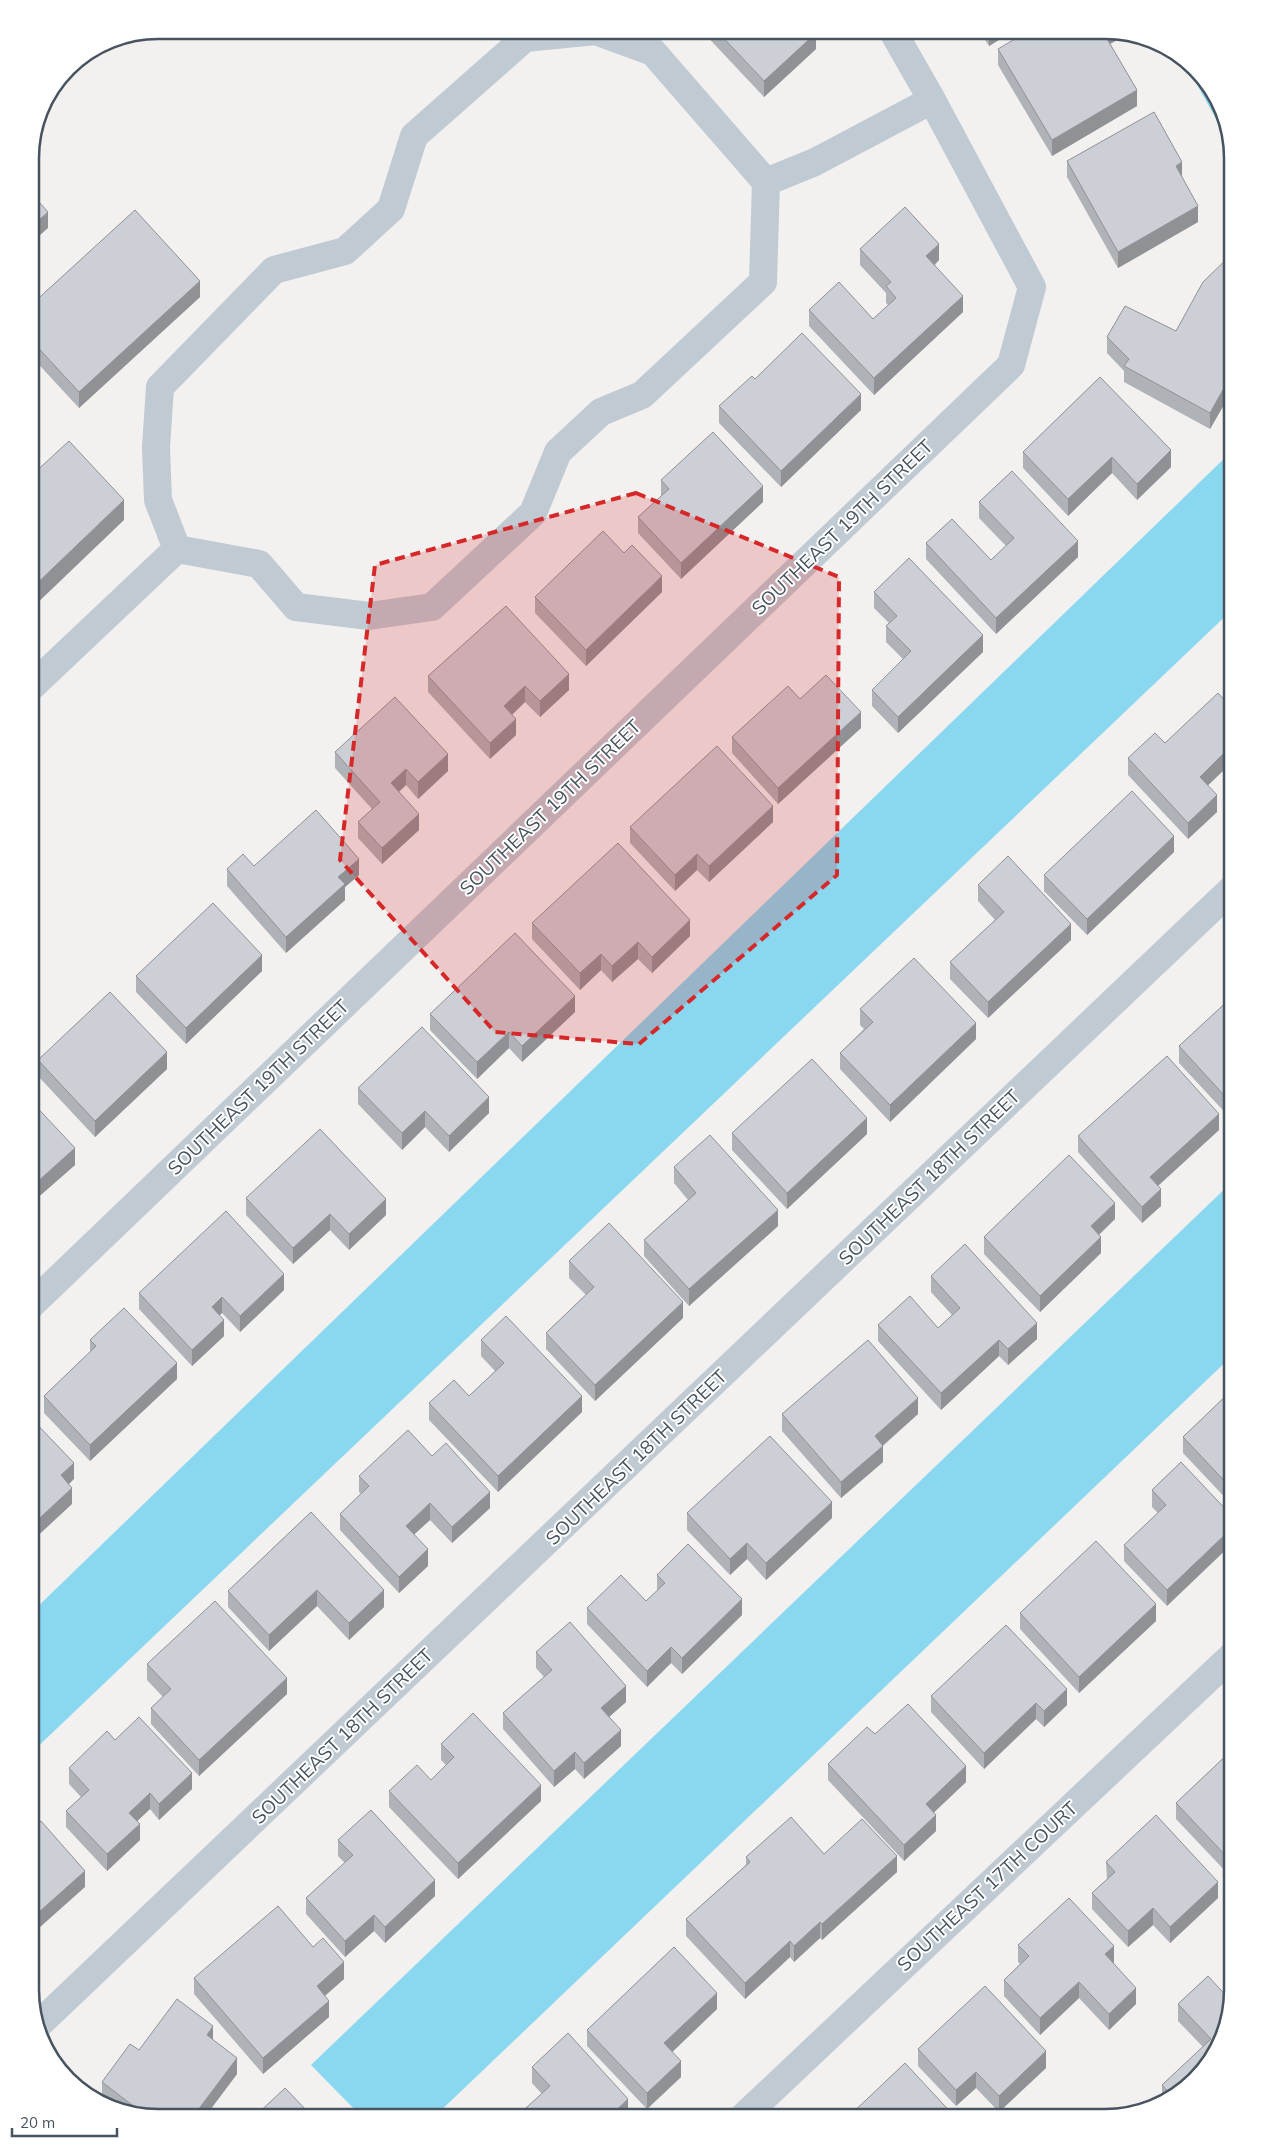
<svg xmlns="http://www.w3.org/2000/svg" width="1263" height="2148" font-family="Mulish,sans-serif">
<style>
.water{fill:#89d8f0}
.lines{fill:none;stroke-linecap:round;stroke-linejoin:round}
.minor{stroke:#c0cad2;stroke-width:28}
.wall{fill:#afb2b7}
.shaded-wall{fill:#8f9195}
.building{fill:#cccfd5;stroke:#8f9195}
.marked{fill:#d62828;fill-opacity:0.2;stroke:#d62828;stroke-width:4;stroke-dasharray:10 6;stroke-linejoin:round}
.labels{text-anchor:middle;stroke-width:4;stroke-linejoin:round;paint-order:stroke}
.street-label{font-size:19px;fill:#47535e;stroke:#fff}
.rim{fill:none;stroke:#47535e;stroke-width:2.5}
</style>
<rect width="100%" height="100%" fill="#f3f0f0"/>
<path class="water" d="M1182 58 1220 101 1229 142Z
M1233 450V609L30 1754V1614Z
M1233 1181V1355L433 2118H363L311 2065Z"/>
<g class="lines">
<path class="minor" d="M177 549 259 564 296 607 369 616 432 607 533 513 558 452 601 412 642 395 763 282 766 182 815 162 932 100
M177 549 158 500 156 447 160 387 274 270 345 251 391 209 414 136 525 38 596 31 653 52 766 182
M30 688 177 549
M30 1306 1011 365 1032 287 932 100 892 30
M38 2025 1233 888
M742 2118 1233 1655"/>
</g>
<path class="wall" d="M701 30H813L816 49 764 97Z
M979 30H1015L989 46Z
M1124 34V36L1110 44 1137 106 1052 156 998 65V49Z
M1067 161 1198 222 1118 268 1067 177Z
M860 249 939 260 935 265 963 312 874 395 809 326V310L873 319 888 305 886 303V293L860 265Z
M1233 253V389L1210 429 1124 382V371L1107 353V337L1176 331Z
M200 297 79 408 30 355V306Z
M1100 377 1171 467 1137 500 1112 473 1068 516 1023 468V452Z
M755 379 861 410 781 487 719 423V406Z
M661 480 763 502 681 579 638 533V517L661 496Z
M979 502 1078 557 996 634 926 559V543L991 560 1006 546 979 518Z
M662 592 586 666 535 613V597Z
M874 592 983 652 898 733 872 706V690L903 659 886 642V626L889 623 874 608Z
M428 676 569 690 540 717 525 702 512 715 516 735 490 759 428 692Z
M800 699 861 728 778 804 732 753V737Z
M1233 710V775L1226 768 1208 785 1217 812 1188 839 1128 775V758L1165 743Z
M335 752 448 771 418 799 406 785 399 792 419 830 382 864 358 838V822L372 809 335 768Z
M773 822 709 882 697 870 675 891 630 843V827Z
M1174 852 1087 935 1044 891V875Z
M254 866 359 875 345 887V900L286 953 227 886V869Z
M978 885 1071 940 988 1018 950 979V962L995 920 978 901Z
M532 923 690 936 652 973 638 959 612 982 601 970 580 990 532 939Z
M262 971 186 1044 136 992V976Z
M1233 996V1121L1179 1063V1046Z
M860 1009 976 1039 890 1122 840 1069V1053L864 1029 860 1025Z
M575 1012 522 1062 509 1048 477 1079 430 1030V1014Z
M38 1060 167 1069 95 1137 38 1076Z
M358 1088 489 1113 449 1152 425 1127 402 1150 358 1104Z
M30 1100 75 1165 35 1200 31 1196Z
M1219 1130 1158 1186 1161 1206 1142 1223 1078 1152V1136Z
M732 1133 867 1134 787 1209 732 1150Z
M674 1167 778 1226 689 1306 644 1256V1240L688 1200 674 1183Z
M246 1198 386 1215 349 1250 330 1230 293 1264 246 1215Z
M1115 1219 1099 1235 1101 1253 1040 1312 984 1254V1237Z
M569 1261 683 1318 595 1401 546 1349V1333L586 1295 569 1278Z
M931 1276 1037 1339 1008 1365 999 1356 941 1410 878 1341V1325L938 1328 952 1315 931 1292Z
M284 1290 240 1332 222 1313 219 1315 224 1336 192 1366 139 1309V1293Z
M90 1340 177 1379 90 1461 44 1413V1396L90 1352Z
M481 1340 582 1412 498 1492 429 1420V1403L469 1396 495 1371 481 1356Z
M1233 1389V1506L1183 1453V1437Z
M782 1414H918L883 1446V1462L841 1498 782 1431Z
M432 1456 490 1508 452 1543 430 1520 414 1534 428 1566 399 1593 340 1530V1514L361 1494 359 1492V1476Z
M1181 1462 1167 1606 1124 1561V1545L1158 1513 1152 1507V1490Z
M311 1512 384 1607 349 1640 317 1606 269 1651 228 1607V1591Z
M687 1513 832 1518 766 1580 747 1559 730 1575 687 1530Z
M657 1575 742 1615 682 1674 671 1663 647 1687 587 1624V1608L646 1601 657 1591Z
M1020 1613 1156 1621 1079 1693 1020 1629Z
M536 1652 626 1702 609 1717 621 1746 584 1779 575 1769 554 1787 503 1729V1713L544 1677 536 1668Z
M147 1664 287 1694 199 1776 151 1724V1708L163 1697 147 1680Z
M931 1696 1067 1705 1044 1727 1036 1719 984 1769 931 1712Z
M875 1734 966 1782 934 1812 936 1831 904 1861 828 1780V1764Z
M441 1744 541 1801 458 1879 389 1807V1791L431 1780 446 1765 441 1760Z
M1233 1749V1872L1229 1875 1176 1819V1803Z
M69 1768 192 1789 159 1820 150 1809 137 1821 140 1840 107 1871 66 1827V1811L81 1797 69 1784Z
M338 1840 435 1896 385 1943 374 1931 345 1957 306 1914V1898L345 1863 338 1856Z
M824 1854 897 1872 822 1940 820 1938 794 1962 790 1957 745 1999 686 1936V1919L746 1865V1857Z
M1106 1862 1218 1898 1170 1943 1153 1925 1128 1947 1092 1909V1893L1107 1879Z
M1018 1945 1114 1962 1113 1963 1136 2004 1109 2030 1079 1998 1040 2035 1004 1996V1980L1020 1964 1018 1962Z
M313 1947 344 1979 324 1996 329 2017 263 2074 194 1994V1978Z
M1208 1976 1212 2061 1164 2103 1162 2101V2085L1203 2047 1178 2021V2004Z
M717 2009 672 2052 681 2077 647 2109 587 2046V2030Z
M213 2040 237 2074 204 2118H149L110 2104 102 2099V2082L139 2050Z
M918 2049 1046 2068 999 2112 976 2088 956 2106 918 2066Z
M532 2067 628 2115 625 2118H515L542 2094 532 2083Z"/>
<path class="shaded-wall" d="M989 30H1015L989 46Z
M1105 30H1114L1124 34V36L1103 48V32Z
M816 33V49L764 97V81Z
M85 56 66 74V69L67 67Z
M1137 90V106L1052 156V140Z
M1182 162V178L1176 166Z
M1198 206V222L1118 268V252Z
M48 212V228L30 244V228Z
M939 244V260L926 272V256Z
M200 281V297L79 408V392Z
M963 296V312L874 395V378Z
M1233 372V389L1210 429V413Z
M861 394V410L781 487V471Z
M1171 450V467L1137 500V484Z
M1112 457V473L1068 516V499Z
M763 486V502L681 579V563Z
M124 500V520L30 610V590Z
M1078 541V557L996 634V618Z
M662 576V592L586 666V650Z
M983 635V652L898 733V717Z
M569 674V690L540 717V701Z
M525 686V702L504 722V706Z
M861 712V728L778 804V788Z
M516 719V735L490 759V743Z
M1226 751V768L1200 793V777Z
M448 754V771L418 799V782Z
M406 769V785L391 799V783Z
M1217 795V812L1188 839V823Z
M773 806V822L709 882V866Z
M419 814V830L382 864V848Z
M1174 836V852L1087 935V919Z
M697 854V870L675 891V875Z
M359 859V875L345 887V900L286 953V937L338 877Z
M690 920V936L652 973V957Z
M1071 924V940L988 1018V1002Z
M638 942V959L612 982V966Z
M601 954V970L580 990V973Z
M262 955V971L186 1044V1028Z
M575 996V1012L522 1062V1046Z
M976 1023V1039L890 1122V1105Z
M509 1032V1048L477 1079V1062Z
M167 1052V1069L95 1137V1121Z
M489 1097V1113L449 1152V1136Z
M425 1111V1127L402 1150V1133Z
M1219 1114V1130L1150 1193V1177Z
M867 1118V1134L787 1209V1193Z
M75 1148V1165L35 1200V1184Z
M31 1180V1196L30 1197V1181Z
M1161 1189V1206L1142 1223V1207Z
M386 1199V1215L349 1250V1234Z
M1115 1203V1219L1091 1242V1226Z
M778 1210V1226L689 1306V1289Z
M330 1214V1230L293 1264V1248Z
M1101 1237V1253L1040 1312V1296Z
M284 1274V1290L240 1332V1316Z
M222 1297V1313L212 1323V1307Z
M683 1302V1318L595 1401V1385Z
M224 1320V1336L192 1366V1350Z
M1037 1323V1339L1008 1365V1349Z
M999 1340V1356L941 1410V1393Z
M177 1363V1379L90 1461V1445Z
M582 1396V1412L498 1492V1476Z
M918 1398V1414L875 1452V1436Z
M883 1446V1462L841 1498V1482Z
M74 1463V1479L61 1492V1475Z
M72 1488V1504L30 1543V1527Z
M490 1492V1508L452 1543V1527Z
M832 1502V1518L766 1580V1563Z
M430 1503V1520L406 1542V1526Z
M1233 1527V1543L1167 1606V1590Z
M747 1543V1559L730 1575V1559Z
M428 1549V1566L399 1593V1577Z
M317 1590V1606L269 1651V1635Z
M384 1590V1607L349 1640V1623Z
M742 1599V1615L682 1674V1658Z
M1156 1604V1621L1079 1693V1677Z
M671 1647V1663L647 1687V1671Z
M287 1678V1694L199 1776V1760Z
M626 1686V1702L601 1724V1708Z
M1067 1689V1705L1044 1727V1711Z
M1036 1703V1719L984 1769V1753Z
M621 1730V1746L584 1779V1763Z
M575 1752V1769L554 1787V1771Z
M966 1766V1782L926 1820V1804Z
M192 1773V1789L159 1820V1804Z
M541 1785V1801L458 1879V1863Z
M150 1793V1809L129 1829V1813Z
M936 1815V1831L904 1861V1845Z
M140 1824V1840L107 1871V1854Z
M897 1856V1872L822 1940V1924Z
M1233 1856V1872L1229 1875V1859Z
M85 1871V1887L30 1936V1920Z
M435 1880V1896L385 1943V1927Z
M1218 1882V1898L1170 1943V1927Z
M1153 1908V1925L1128 1947V1931Z
M374 1915V1931L345 1957V1941Z
M820 1922V1938L794 1962V1946Z
M790 1941V1957L745 1999V1983Z
M1114 1946V1962L1105 1970V1954Z
M344 1962V1979L317 2003V1986Z
M1079 1982V1998L1040 2035V2018Z
M1136 1988V2004L1109 2030V2014Z
M717 1993V2009L664 2060V2043Z
M329 2001V2017L263 2074V2058Z
M213 2026V2043L207 2035Z
M1046 2051V2068L999 2112V2096Z
M237 2058V2074L204 2118H192Z
M681 2061V2077L647 2109V2093Z
M976 2072V2088L956 2106V2090Z
M628 2099V2115L625 2118H608Z
M163 2110V2118H157Z"/>
<path class="building" d="M716 30H813L816 33 764 81Z
M1030 30H1105L1103 32 1137 90 1052 140 998 49Z
M1154 112 1182 162 1176 166 1198 206 1118 252 1067 161Z
M30 192 48 212 30 228Z
M905 207 939 244 926 256 963 296 874 378 809 310 839 282 873 319 896 298 886 286 891 282 860 249Z
M135 210 200 281 79 392 30 339V306Z
M1233 253V372L1210 413 1124 366 1129 359 1107 337 1125 306 1176 331 1203 282Z
M802 333 861 394 781 471 719 406 752 376 755 379Z
M1100 377 1171 450 1137 484 1112 457 1068 499 1023 452Z
M713 432 763 486 681 563 638 517 669 489 661 480Z
M69 441 124 500 30 590V477Z
M1012 471 1078 541 996 618 926 543 952 519 991 560 1014 538 979 502Z
M603 531 624 553 632 545 662 576 586 650 535 597Z
M909 558 983 635 898 717 872 690 911 651 886 626 897 616 874 592Z
M506 606 569 674 540 701 525 686 504 706 516 719 490 743 428 676Z
M826 675 861 712 778 788 732 737 788 686 800 699Z
M1218 693 1233 710V759L1226 751 1200 777 1217 795 1188 823 1128 758 1155 733 1165 743Z
M395 697 448 754 418 782 406 769 391 783 419 814 382 848 358 822 380 802 335 752Z
M717 746 773 806 709 866 697 854 675 875 630 827Z
M1132 791 1174 836 1087 919 1044 875Z
M316 810 359 859 338 877 345 884 286 937 227 869 243 854 254 866Z
M618 843 690 920 652 957 638 942 612 966 601 954 580 973 532 923Z
M1008 856 1071 924 988 1002 950 962 1004 912 978 885Z
M213 903 262 955 186 1028 136 976Z
M515 933 575 996 522 1046 509 1032 477 1062 430 1014Z
M914 958 976 1023 890 1105 840 1053 873 1022 860 1009Z
M110 992 167 1052 95 1121 38 1060Z
M1233 996V1105L1179 1046Z
M422 1027 489 1097 449 1136 425 1111 402 1133 358 1088Z
M1167 1056 1219 1114 1150 1177 1161 1189 1142 1207 1078 1136Z
M812 1059 867 1118 787 1193 732 1133Z
M30 1100 75 1148 35 1184 31 1180 30 1181Z
M320 1129 386 1199 349 1234 330 1214 293 1248 246 1198Z
M710 1135 778 1210 689 1289 644 1240 696 1193 674 1167Z
M1069 1155 1115 1203 1091 1226 1101 1237 1040 1296 984 1237Z
M226 1211 284 1274 240 1316 222 1297 212 1307 224 1320 192 1350 139 1293Z
M609 1223 683 1302 595 1385 546 1333 594 1287 569 1261Z
M965 1244 1037 1323 1008 1349 999 1340 941 1393 878 1325 910 1296 938 1328 960 1308 931 1276Z
M124 1308 177 1363 90 1445 44 1396 96 1346 90 1340Z
M506 1316 582 1396 498 1476 429 1403 454 1380 469 1396 504 1363 481 1340Z
M868 1340 918 1398 875 1436 883 1446 841 1482 782 1414Z
M1233 1389V1490L1183 1437Z
M30 1417 74 1463 61 1475 72 1488 30 1527Z
M408 1430 432 1456 446 1443 490 1492 452 1527 430 1503 406 1526 428 1549 399 1577 340 1514 369 1486 359 1476Z
M770 1436 832 1502 766 1563 747 1543 730 1559 687 1513Z
M1181 1462 1233 1517V1527L1167 1590 1124 1545 1166 1505 1152 1490Z
M311 1512 384 1590 349 1623 317 1590 269 1635 228 1591Z
M1096 1541 1156 1604 1079 1677 1020 1613Z
M688 1544 742 1599 682 1658 671 1647 647 1671 587 1608 621 1575 646 1601 665 1583 657 1575Z
M215 1601 287 1678 199 1760 151 1708 171 1689 147 1664Z
M570 1622 626 1686 601 1708 621 1730 584 1763 575 1752 554 1771 503 1713 552 1670 536 1652Z
M1006 1625 1067 1689 1044 1711 1036 1703 984 1753 931 1696Z
M908 1704 966 1766 926 1804 936 1815 904 1845 828 1764 867 1727 875 1734Z
M473 1713 541 1785 458 1863 389 1791 417 1765 431 1780 454 1757 441 1744Z
M139 1717 192 1773 159 1804 150 1793 129 1813 140 1824 107 1854 66 1811 89 1790 69 1768 107 1731 115 1740Z
M1233 1749V1856L1229 1859 1176 1803Z
M371 1810 435 1880 385 1927 374 1915 345 1941 306 1898 353 1855 338 1840Z
M1156 1815 1218 1882 1170 1927 1153 1908 1128 1931 1092 1893 1115 1872 1106 1862Z
M791 1817 824 1854 862 1819 897 1856 822 1924 820 1922 794 1946 790 1941 745 1983 686 1919 750 1862 746 1857Z
M41 1821 85 1871 30 1920V1830Z
M1069 1898 1114 1946 1105 1954 1136 1988 1109 2014 1079 1982 1040 2018 1004 1980 1029 1956 1018 1945Z
M278 1906 313 1947 323 1938 344 1962 317 1986 329 2001 263 2058 194 1978Z
M674 1947 717 1993 664 2043 681 2061 647 2093 587 2030Z
M1208 1976 1230 2000 1212 2061 1172 2096 1162 2085 1211 2039 1178 2004Z
M985 1986 1046 2051 999 2096 976 2072 956 2090 918 2049Z
M177 1999 213 2026 207 2035 237 2058 192 2118H173L163 2110 157 2118H149L102 2082 130 2044 139 2050Z
M568 2033 628 2099 608 2118H515L550 2086 532 2067Z
M905 2063 956 2118H847Z
M285 2088 310 2114 306 2118H253Z
M1152 2102 1157 2106 1144 2109Z
M1101 2114 1105 2118H1096Z"/>
<path class="marked" d="M636 493 839 577 837 875 639 1044 495 1032 340 860 375 565Z"/>
<g class="labels">
<g class="street-label">
<text transform="translate(842 527) rotate(-44)" y="7">SOUTHEAST 19TH STREET</text>
<text transform="translate(550 807) rotate(-44)" y="7">SOUTHEAST 19TH STREET</text>
<text transform="translate(258 1087) rotate(-44)" y="7">SOUTHEAST 19TH STREET</text>
<text transform="translate(929 1177) rotate(-44)" y="7">SOUTHEAST 18TH STREET</text>
<text transform="translate(636 1457) rotate(-44)" y="7">SOUTHEAST 18TH STREET</text>
<text transform="translate(342 1736) rotate(-44)" y="7">SOUTHEAST 18TH STREET</text>
<text transform="translate(987 1886) rotate(-43)" y="7">SOUTHEAST 17TH COURT</text>
</g>
</g>
<path d="M0 0H1263V2148H0ZM158 39H1105A119 119 0 0 1 1224 158V1990A119 119 0 0 1 1105 2109H158A119 119 0 0 1 39 1990V158A119 119 0 0 1 158 39Z" fill="#fff" fill-rule="evenodd"/>
<path class="rim" d="M158 39H1105A119 119 0 0 1 1224 158V1990A119 119 0 0 1 1105 2109H158A119 119 0 0 1 39 1990V158A119 119 0 0 1 158 39Z"/>
<path d="M12 2128v8h105v-8" fill="none" stroke="#47535e" stroke-width="2.5"/>
<text x="20" y="2128" font-size="15" fill="#47535e" stroke="#ffffff" stroke-width="4" paint-order="stroke">20 m</text>
</svg>
